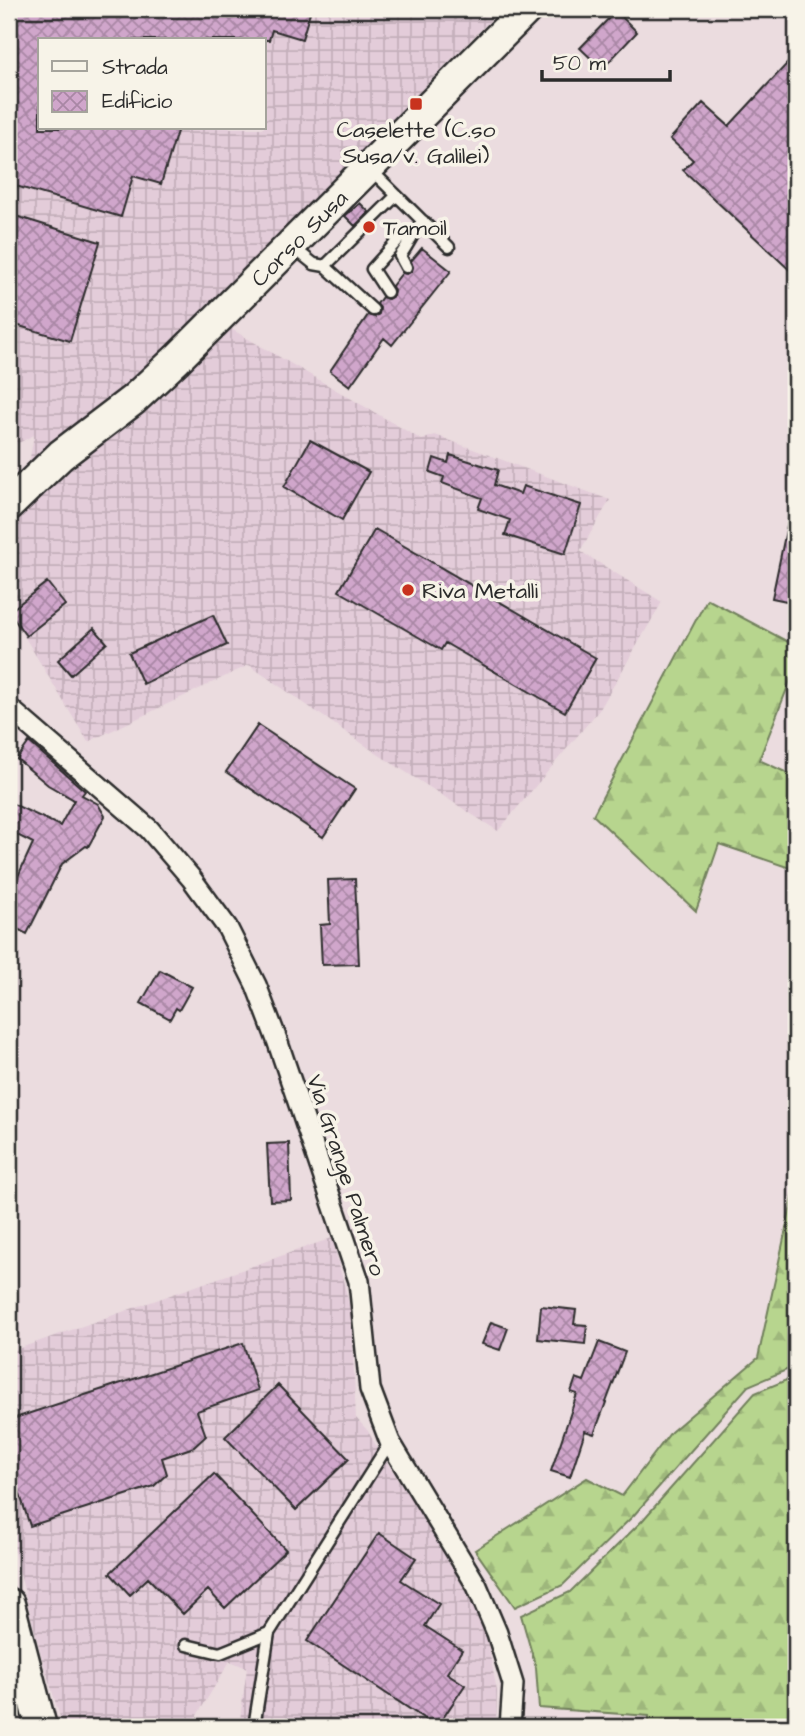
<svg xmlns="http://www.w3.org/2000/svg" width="805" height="1736" font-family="'Architects Daughter',sans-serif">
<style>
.industrial{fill:url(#industrial-grid);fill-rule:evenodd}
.forest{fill:url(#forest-firs);stroke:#71805c;stroke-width:2}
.building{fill:url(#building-cross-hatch);stroke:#2b2b2b;stroke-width:2}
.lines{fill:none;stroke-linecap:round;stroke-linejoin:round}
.lane-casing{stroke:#2b2b2b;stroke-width:15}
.street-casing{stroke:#2b2b2b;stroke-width:24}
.primary-casing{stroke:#2b2b2b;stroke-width:35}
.lane{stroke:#f7f3e8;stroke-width:10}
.street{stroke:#f7f3e8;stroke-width:19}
.primary{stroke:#f7f3e8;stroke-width:30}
.poi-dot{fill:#c8321e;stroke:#f7f3e8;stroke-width:2.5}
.labels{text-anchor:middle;stroke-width:7;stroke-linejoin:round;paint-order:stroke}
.poi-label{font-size:23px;fill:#2b2b2b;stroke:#f7f3e8;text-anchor:start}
.street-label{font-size:23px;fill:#2b2b2b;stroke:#f7f3e8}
</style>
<defs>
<pattern id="industrial-grid" width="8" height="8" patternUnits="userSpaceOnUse" patternTransform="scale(1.75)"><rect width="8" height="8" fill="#e3ccd9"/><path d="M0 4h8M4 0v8" fill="none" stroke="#c3afba"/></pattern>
<pattern id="forest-firs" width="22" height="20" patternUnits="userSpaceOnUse" patternTransform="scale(1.75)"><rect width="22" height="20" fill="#b7d58e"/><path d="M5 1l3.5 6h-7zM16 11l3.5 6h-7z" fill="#9eb77b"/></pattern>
<pattern id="building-cross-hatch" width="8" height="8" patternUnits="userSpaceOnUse" patternTransform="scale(1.75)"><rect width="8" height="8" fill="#d0a6cb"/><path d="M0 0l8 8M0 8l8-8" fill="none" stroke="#a987a5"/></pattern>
</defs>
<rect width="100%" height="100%" fill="#ebdcdf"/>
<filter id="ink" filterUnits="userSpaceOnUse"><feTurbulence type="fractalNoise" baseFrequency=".0143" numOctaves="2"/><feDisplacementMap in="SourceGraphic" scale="14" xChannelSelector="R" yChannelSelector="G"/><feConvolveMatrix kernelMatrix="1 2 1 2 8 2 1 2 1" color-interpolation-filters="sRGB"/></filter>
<g filter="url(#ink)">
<path class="industrial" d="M9 9H501L202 312 422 440 435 435 610 500 580 551 662 602 600 709 498 831 376 753 249 665 88 742 9 611V576L34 435 9 448ZM40 40H264V128H40Z
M332 1238 351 1311 356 1418 368 1431 377 1448 471 1588 486 1634 497 1691 496 1727H239L247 1668 230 1661 190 1727H63L42 1658 9 1532V1352Z"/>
<path class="forest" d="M707 599 796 646V666L759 760 796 777V870L719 844 696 911 593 815Z
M796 1183V1366L748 1386 634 1515 563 1585 515 1607 475 1550 587 1478 622 1496 671 1432 758 1358Z
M796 1376V1727H649V1716L539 1708 536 1668 521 1615 570 1592 642 1521 755 1393Z"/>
<path class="building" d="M9 9H311L302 39 272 30 269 40H40V128H178L161 184 133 176 121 217 9 184Z
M616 11 637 32 602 69 580 48Z
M796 54V276L683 170 693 160 670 139 703 103 729 126Z
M360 203 369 212 355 226 345 216Z
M9 214 100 242 70 341 9 323Z
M422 248 451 271 392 345 384 338 350 386 330 371 368 315 375 317 379 314 380 308 377 304 382 297 388 299 393 296 394 291 392 286 402 273 407 274 412 271 413 267 411 261Z
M310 440 369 472 342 520 284 487Z
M450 455 498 470 494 485 520 494 523 486 581 505 565 554 505 535 510 520 478 509 482 498 442 483 444 477 430 472 434 458 448 463Z
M790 511 796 512V603L772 598Z
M375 529 596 658 565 712 445 643 441 650 339 591Z
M47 582 65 605 26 636 9 612Z
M213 615 227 645 143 684 129 653Z
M94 628 107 643 71 675 58 660Z
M258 725 355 789 323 837 226 772Z
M29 742 85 791 82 795 98 804 105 816 88 847 86 846 62 864 27 934 9 925V896L33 843 9 831V802L60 826 74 800 48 785 17 759Z
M355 879 359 964 322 965 320 925 330 924 328 880Z
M160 970 192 987 179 1010 176 1008 170 1019 141 1003Z
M289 1143 291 1200 270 1201 267 1144Z
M541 1306 576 1310 574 1324 587 1325 585 1344 538 1339Z
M491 1322 508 1328 500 1350 482 1344Z
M599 1342 625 1352 594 1434 585 1431 570 1477 551 1471 577 1394 571 1392 576 1378 584 1381Z
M243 1343 258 1390 197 1411 206 1436 194 1447 162 1458 167 1474 154 1486 30 1526 9 1460V1420Z
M278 1385 349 1459 296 1510 225 1437Z
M214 1474 286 1550 225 1608 208 1590 183 1614 148 1578 130 1595 110 1573Z
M379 1533 416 1558 401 1580 439 1604 425 1626 462 1650 447 1673 465 1685 437 1727 307 1641Z"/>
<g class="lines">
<g class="lane-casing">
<path id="lane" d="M372 171 449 247
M294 248 314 264 325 266 396 196
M325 266 373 310
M406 267 400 256C409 244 413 232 423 221
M387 292 372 269 401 237 413 232
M186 1645 220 1653 269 1633
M254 1727 269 1633 390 1442"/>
</g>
<g class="street-casing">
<path id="street" d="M9 708 149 829 191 878 227 927 256 985 277 1040 359 1281 370 1389 390 1442 477 1586 497 1633 513 1684 510 1727"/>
</g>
<g class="primary-casing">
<path id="primary" d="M9 505 61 455 133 400 177 359 527 9
M9 1604 41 1727"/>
</g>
<use href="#lane" class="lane"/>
<use href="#street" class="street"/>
<use href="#primary" class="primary"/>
</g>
</g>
<g class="poi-dot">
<rect x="409" y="97" width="14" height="14" rx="3.5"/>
<circle cx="369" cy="227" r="7"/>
<circle cx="408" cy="590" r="7"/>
</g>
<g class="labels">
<g class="poi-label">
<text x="416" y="137" text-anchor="middle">Caselette (C.so<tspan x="416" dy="26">Susa/v. Galilei)</tspan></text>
<text x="383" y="235">Tamoil</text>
<text x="422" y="598">Riva Metalli</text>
</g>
<g class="street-label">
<text transform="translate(299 238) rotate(-45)" y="8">Corso Susa</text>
<text transform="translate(347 1175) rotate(72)" y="8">Via Grange Palmero</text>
</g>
</g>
<rect width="805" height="1736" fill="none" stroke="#f7f3e8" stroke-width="35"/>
<rect x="18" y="18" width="770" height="1701" fill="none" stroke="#2b2b2b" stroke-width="2.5" filter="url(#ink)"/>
<rect x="38" y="38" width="228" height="91" fill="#f7f3e8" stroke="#a5a39c" stroke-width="2"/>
<rect x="52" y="61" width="35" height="10" fill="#f7f3e8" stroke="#a5a39c" stroke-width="2"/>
<text x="102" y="74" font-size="21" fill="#2b2b2b">Strada</text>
<rect x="52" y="91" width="35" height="21" fill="url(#building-cross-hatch)" stroke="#a5a39c" stroke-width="2"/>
<text x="102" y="108" font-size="21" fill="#2b2b2b">Edificio</text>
<path d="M542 70v10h128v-10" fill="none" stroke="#2b2b2b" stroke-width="3.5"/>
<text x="553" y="70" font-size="21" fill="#2b2b2b" stroke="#f7f3e8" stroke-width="5" paint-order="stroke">50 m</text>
</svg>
